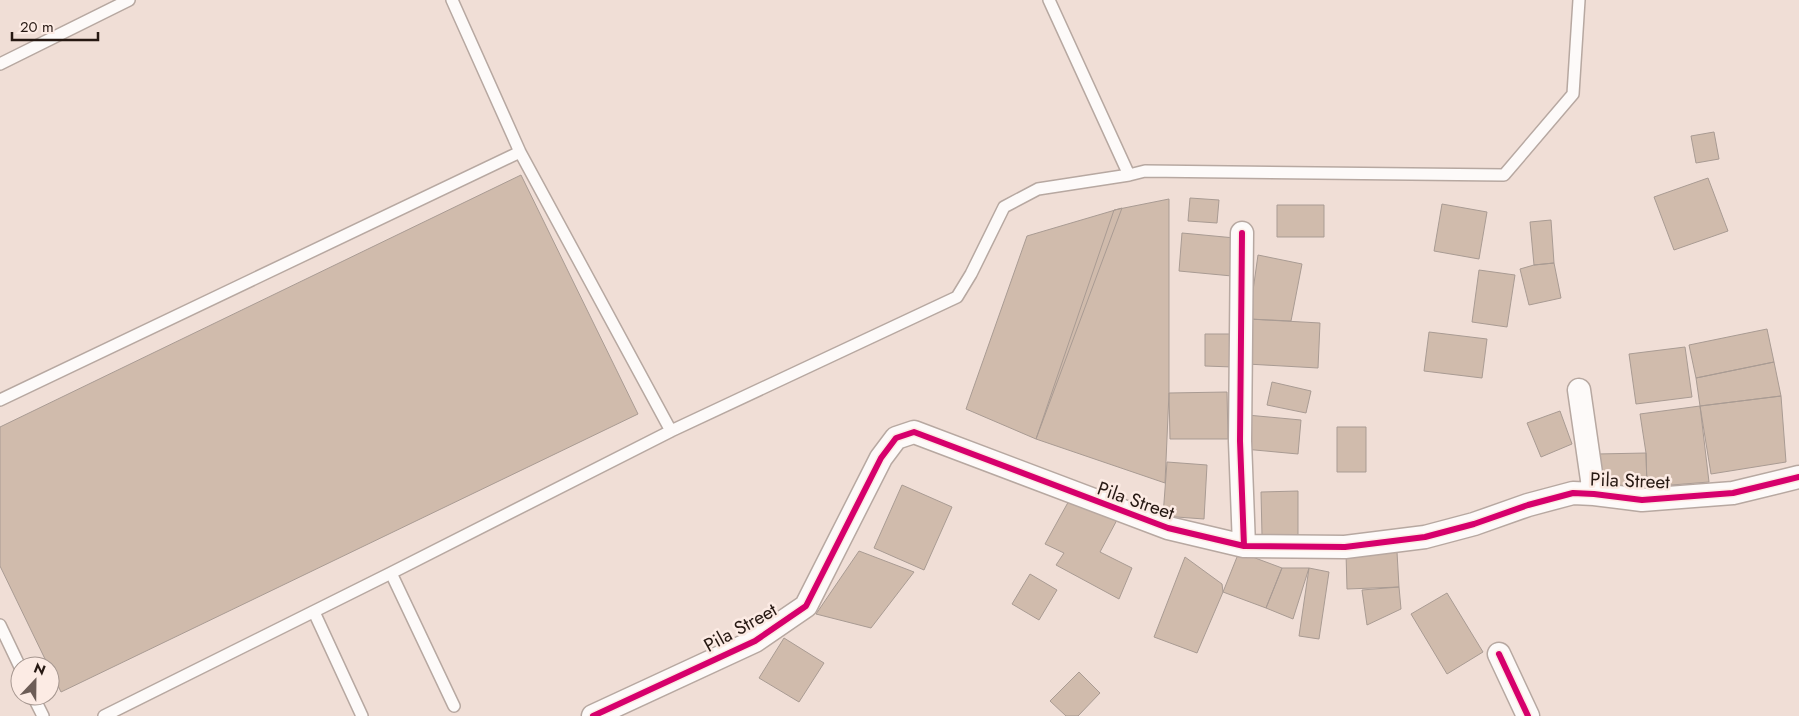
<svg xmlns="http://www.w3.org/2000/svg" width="1799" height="716" font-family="Jost,sans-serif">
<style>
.building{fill:#d0bbac;stroke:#a99b93}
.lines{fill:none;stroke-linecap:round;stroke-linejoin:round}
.service-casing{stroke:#b7a8a1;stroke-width:14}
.minor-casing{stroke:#b7a8a1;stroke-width:25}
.service{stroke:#fdfaf9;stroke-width:11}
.minor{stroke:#fdfaf9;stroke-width:22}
.cycleway-casing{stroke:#fcebe4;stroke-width:9}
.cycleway{stroke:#d6006c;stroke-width:6}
.labels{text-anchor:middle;stroke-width:5;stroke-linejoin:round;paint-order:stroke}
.street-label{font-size:19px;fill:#261812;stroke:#fcebe4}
</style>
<rect width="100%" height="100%" fill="#f0ded6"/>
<path class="building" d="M1714 132 1719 159 1696 163 1691 136Z
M521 175 638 414 61 692 0 566V427Z
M1708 178 1728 231 1674 250 1654 197Z
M1190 198 1219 200 1217 223 1188 221Z
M1169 199V393L1165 483 1036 439 1114 210Z
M1442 204 1487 212 1479 259 1434 251Z
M1277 205H1324V237H1277Z
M1122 208 1036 439 966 409 1027 236Z
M1551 220 1554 263 1534 265 1530 222Z
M1182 233 1235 238 1232 276 1179 271Z
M1258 255 1302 264 1291 321 1249 319Z
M1554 263 1561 298 1529 305 1520 269 1534 265Z
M1479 270 1515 275 1507 327 1472 322Z
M1249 319 1320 323 1318 368 1247 364Z
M1767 329 1774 362 1696 378 1689 345Z
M1429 332 1487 339 1482 378 1424 371Z
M1205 334H1233V367L1205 366Z
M1685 347 1692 397 1636 404 1629 354Z
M1774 362 1781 396 1700 406 1696 378Z
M1272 382 1311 391 1306 413 1267 405Z
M1227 392 1228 439H1170L1169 393Z
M1781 396 1786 462 1711 474 1700 406Z
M1700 406 1709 482 1647 487 1646 453 1640 414Z
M1560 411 1572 444 1541 457 1527 423Z
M1247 415 1301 420 1298 454 1244 449Z
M1337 427H1366V472H1337Z
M1646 453 1647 487 1598 489 1597 454Z
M1167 462 1207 465 1204 519 1163 516Z
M902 485 952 507 924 570 874 548Z
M1298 491V535H1262L1261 492Z
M1071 497 1118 518 1100 552 1132 568 1119 599 1056 565 1064 553 1045 544Z
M859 551 914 572 871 628 816 614Z
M1239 552 1282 568 1266 608 1223 592Z
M1397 552 1399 587 1347 589 1346 553Z
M1185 557 1222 584 1223 592 1197 653 1154 637Z
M1282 568H1309L1293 619 1266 608Z
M1309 568 1329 572 1319 639 1299 636Z
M1030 574 1057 590 1039 620 1012 604Z
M1399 587 1401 609 1367 625 1362 590Z
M1447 593 1483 652 1447 674 1411 614Z
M784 638 824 663 799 702 759 678Z
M1079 672 1100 693 1078 716H1066L1050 701Z"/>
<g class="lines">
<g class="service-casing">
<path id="service" d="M452 0 520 152 671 431
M1049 0 1129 175
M0 64 129 0
M0 400 520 152
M391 573 454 706
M314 612 362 716
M0 625 20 667
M33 696 43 716
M104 716 391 573 671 431 957 297 971 274 1004 207 1038 189 1129 175 1145 171 1504 175 1573 94 1579 0"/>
</g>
<g class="minor-casing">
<path id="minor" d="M1242 233 1240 441 1244 546
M1579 390 1594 494
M1499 654 1528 716
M593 716 755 641 806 606 881 458 896 438 914 432 1168 528 1244 546 1345 547 1425 537 1474 524 1528 505 1573 493 1594 494 1642 500 1733 493 1799 477"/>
</g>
<use href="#service" class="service"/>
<use href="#minor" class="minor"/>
<g class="cycleway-casing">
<path id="cycleway" d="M1242 233 1240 441 1244 546
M1499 654 1528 716
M593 716 755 641 806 606 881 458 896 438 914 432 1168 528 1244 546 1345 547 1425 537 1474 524 1528 505 1573 493 1594 494 1642 500 1733 493 1799 477"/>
</g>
<use href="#cycleway" class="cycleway"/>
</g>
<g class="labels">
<g class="street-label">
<text transform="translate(1630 480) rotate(2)" y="7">Pila Street</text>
<text transform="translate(1136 500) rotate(19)" y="7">Pila Street</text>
<text transform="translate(740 627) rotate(-29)" y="7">Pila Street</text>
</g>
</g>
<g transform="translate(35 681) rotate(22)"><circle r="24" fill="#fcebe4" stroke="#a69790"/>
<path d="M0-4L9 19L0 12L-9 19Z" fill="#6d5d57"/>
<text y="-8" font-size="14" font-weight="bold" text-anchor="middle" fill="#261812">N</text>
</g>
<path d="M12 32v8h86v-8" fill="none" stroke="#261812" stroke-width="2.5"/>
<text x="20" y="32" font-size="15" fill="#261812" stroke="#fcebe4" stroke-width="4" paint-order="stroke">20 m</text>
</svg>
